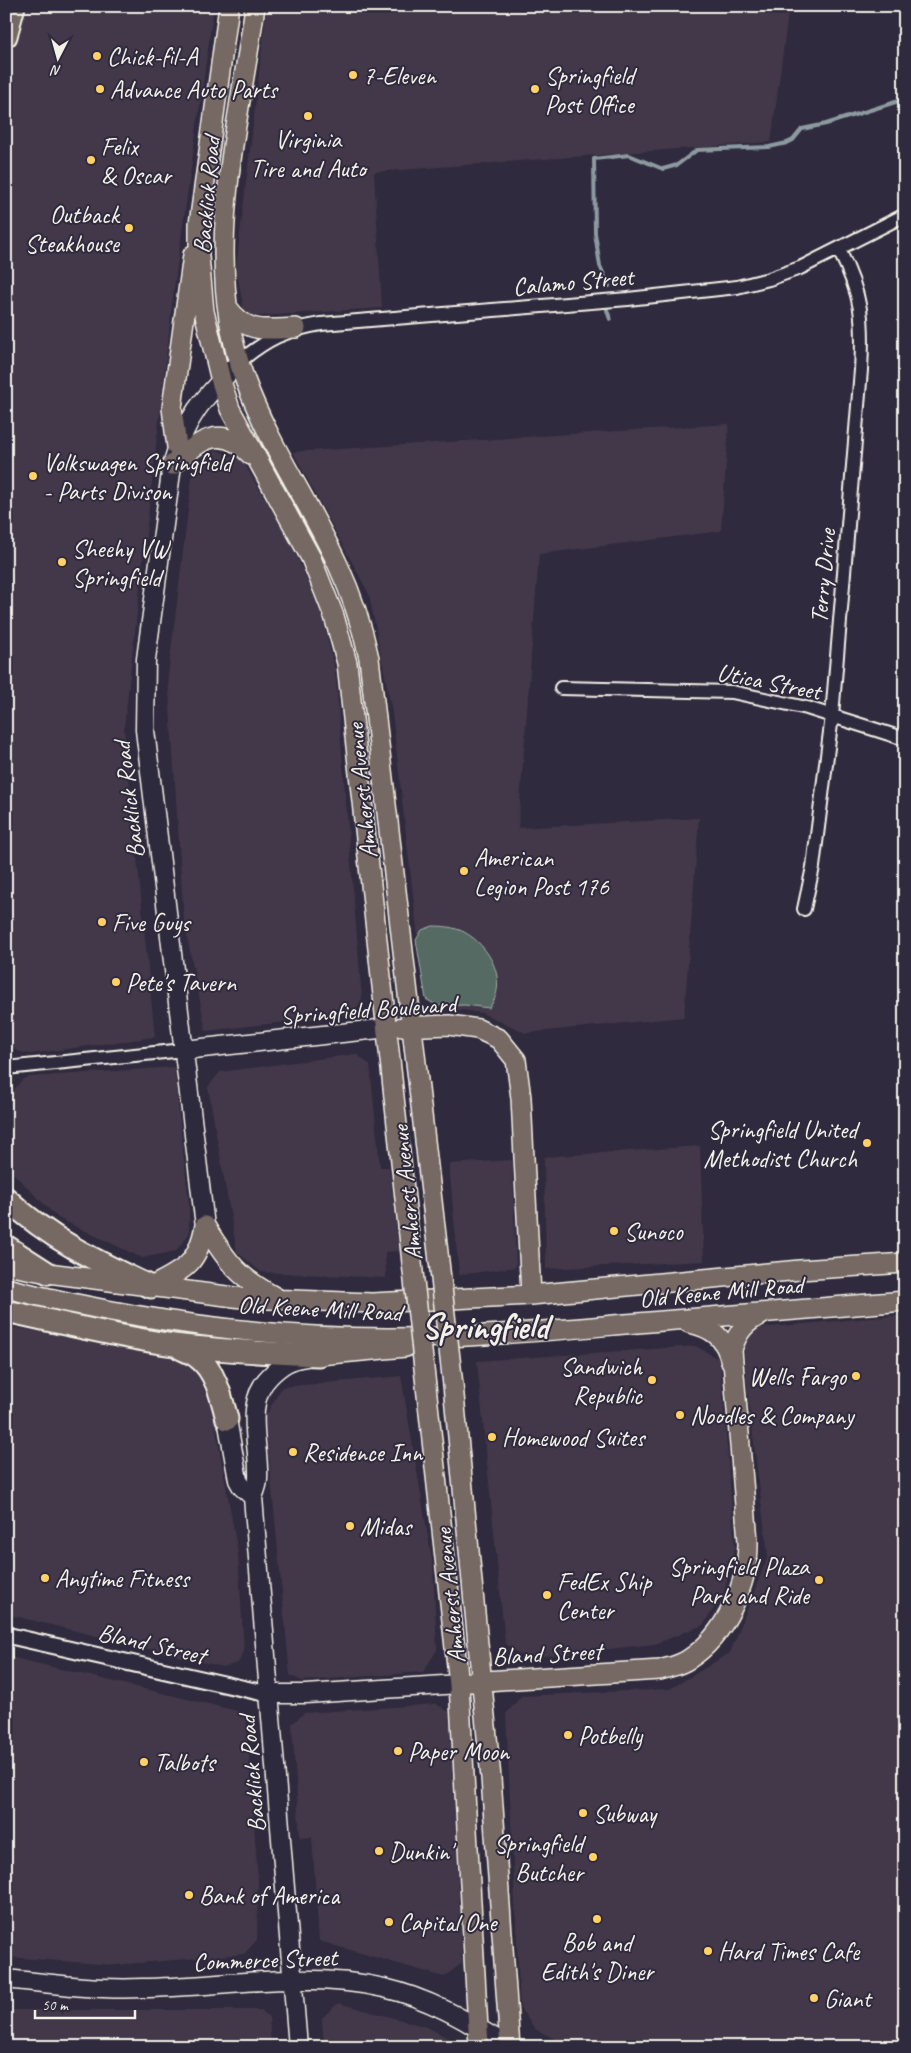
<svg xmlns="http://www.w3.org/2000/svg" width="911" height="2053" font-family="Caveat,sans-serif">
<style>
.built{fill:#433948}
.green{fill:#556a64;stroke:#a4aea6}
.lines{fill:none;stroke-linecap:round;stroke-linejoin:round}
.stream{stroke:#8d9ba1;stroke-width:4}
.minor-casing{stroke:#f4f1e8;stroke-width:16}
.tertiary-casing{stroke:#f4f1e8;stroke-width:19}
.secondary-casing{stroke:#f4f1e8;stroke-width:21}
.primary-casing{stroke:#f4f1e8;stroke-width:22}
.motorway-casing{stroke:#f4f1e8;stroke-width:25}
.minor{stroke:#2f2a3d;stroke-width:12}
.tertiary{stroke:#2f2a3d;stroke-width:15}
.secondary{stroke:#2f2a3d;stroke-width:18}
.primary{stroke:#766964;stroke-width:19}
.motorway{stroke:#766964;stroke-width:21}
.primary-bridge-casing{stroke:#f4f1e8;stroke-width:22;stroke-linecap:butt}
.primary-bridge{stroke:#766964;stroke-width:19}
.poi-dot{fill:#ffd166;stroke:#2f2a3d;stroke-width:2}
.labels{text-anchor:middle;stroke-width:4;stroke-linejoin:round;paint-order:stroke}
.poi-label{font-size:25px;fill:#f4f1e8;stroke:#2f2a3d;text-anchor:start}
.street-label{font-size:25px;fill:#f4f1e8;stroke:#2f2a3d}
.town-label{font-size:35px;font-weight:bold;fill:#f4f1e8;stroke:#2f2a3d}
</style>
<rect width="100%" height="100%" fill="#2f2a3d"/>
<filter id="ink" filterUnits="userSpaceOnUse"><feTurbulence type="fractalNoise" baseFrequency=".02" numOctaves="2"/><feDisplacementMap in="SourceGraphic" scale="10" xChannelSelector="R" yChannelSelector="G"/><feConvolveMatrix kernelMatrix="1 2 1 2 8 2 1 2 1" color-interpolation-filters="sRGB"/></filter>
<g filter="url(#ink)">
<path class="built" d="M24 6H214L174 288 124 728 155 1037 30 1054 20 1052 6 1044V75Z
M267 6H789L771 142 374 172 382 308 245 317 236 268Z
M729 424 721 531 539 554 518 828 699 818 684 1017 526 1033 482 1013 434 1006 425 1000 392 712 369 594 293 452Z
M216 450 242 460 291 543 321 613 335 669 362 998 354 1014 206 1031 184 921 168 676 193 469 203 457Z
M356 1054 370 1065 380 1167H389L399 1251 385 1252 386 1278 261 1272 237 1252 208 1087 220 1072Z
M174 1067 189 1205V1234L176 1251 142 1258 58 1218 6 1166V1095L13 1091 23 1079 29 1077Z
M700 1146 704 1261 546 1269 544 1157Z
M512 1160 516 1267 459 1275 449 1164Z
M905 1315V2047H571L535 2029 520 2008 506 1714 521 1696 670 1689 730 1653 768 1556 748 1395 744 1347 746 1337 758 1328Z
M6 1326 171 1354 197 1371 213 1413 238 1553 244 1651 238 1663 223 1667 6 1614Z
M696 1346 720 1360 735 1548 724 1593 703 1625 655 1644 524 1658 505 1643 477 1361Z
M401 1376 433 1566 437 1650 423 1672 302 1681 290 1675 265 1417 282 1387Z
M6 1656 246 1713 258 1879 257 1940 244 1954 115 1965 6 1957Z
M436 1704 449 1712 462 1963 444 1977 319 1941 312 1837 300 1838 292 1724 304 1713Z
M338 2003 427 2027 454 2041 458 2047H324L322 2018Z
M6 2010H261L269 2017 271 2047H6Z"/>
<path class="green" d="M433 926C443 926 454 927 464 932 489 945 510 982 489 1008L465 1005 438 1006 426 999 416 940 422 930Z"/>
<g class="lines">
<path class="stream" d="M609 286 600 266 595 233 594 159 629 155 663 169 677 165 697 150 769 147 787 143 793 140 802 129 826 124 905 99
M607 310 610 319"/>
<g class="minor-casing">
<path id="minor" d="M239 362C267 339 285 330 321 324L628 299 737 287 769 279 800 268 905 215
M561 688 732 692 807 708 905 739
M804 909 813 867 832 716 861 370C864 319 862 295 839 250
M6 1068 184 1050"/>
</g>
<g class="tertiary-casing">
<path id="tertiary" d="M6 1635 268 1694"/>
</g>
<g class="secondary-casing">
<path id="secondary" d="M184 1050 388 1028
M205 1226 145 730 146 659 172 465C186 415 204 398 239 362
M227 1419 238 1480 242 1487 253 1497
M268 1694H306L459 1684
M6 1979C51 1984 97 1990 142 1988 222 1987 305 1970 384 1988 432 1999 468 2022 510 2047
M298 2047 253 1497C255 1492 258 1485 258 1479 260 1446 243 1402 270 1376 281 1365 290 1359 306 1357"/>
</g>
<g class="primary-casing">
<path id="primary" d="M229 6 199 224V256L204 311 221 381 230 409 311 558 334 616 347 663 412 1263
M255 6C239 127 200 261 245 380 269 445 309 502 338 565 352 595 362 626 369 658L439 1261
M228 308C248 335 266 329 296 328
M177 447 172 408 193 255
M172 465C200 441 220 422 251 455
M402 1027 449 1025 478 1029 499 1039 516 1060 521 1098 531 1295
M205 1226C228 1263 238 1277 277 1298
M6 1265 48 1273 242 1298 372 1303 531 1295 800 1270 905 1263
M151 1287C184 1269 197 1266 205 1226
M6 1288C131 1319 259 1338 388 1338 472 1338 554 1330 638 1323 727 1315 816 1308 905 1301
M689 1323C713 1328 725 1337 731 1362
M319 1355 406 1347
M453 1385 491 1778 510 2047
M426 1386 459 1684 479 2047
M470 1682 660 1670C670 1667 681 1665 689 1659 725 1636 749 1583 748 1541L732 1350C737 1332 746 1321 763 1314"/>
</g>
<g class="motorway-casing">
<path id="motorway" d="M6 36 14 6
M6 1198C49 1239 98 1262 151 1287
M6 1246 48 1273
M6 1311C62 1323 118 1337 174 1345 222 1351 271 1353 319 1355
M180 1348C185 1351 192 1353 197 1357 215 1369 222 1399 227 1419"/>
</g>
<use href="#minor" class="minor"/>
<use href="#tertiary" class="tertiary"/>
<use href="#secondary" class="secondary"/>
<use href="#primary" class="primary"/>
<use href="#motorway" class="motorway"/>
<g class="primary-bridge-casing">
<path id="primary-bridge" d="M439 1261 453 1385
M412 1263 426 1386"/>
</g>
<use href="#primary-bridge" class="primary-bridge"/>
</g>
</g>
<g class="poi-dot">
<circle cx="97" cy="56" r="5"/>
<circle cx="353" cy="75" r="5"/>
<circle cx="100" cy="89" r="5"/>
<circle cx="535" cy="89" r="5"/>
<circle cx="308" cy="116" r="5"/>
<circle cx="91" cy="160" r="5"/>
<circle cx="129" cy="228" r="5"/>
<circle cx="33" cy="476" r="5"/>
<circle cx="62" cy="562" r="5"/>
<circle cx="464" cy="871" r="5"/>
<circle cx="102" cy="922" r="5"/>
<circle cx="116" cy="982" r="5"/>
<circle cx="867" cy="1143" r="5"/>
<circle cx="614" cy="1231" r="5"/>
<circle cx="856" cy="1376" r="5"/>
<circle cx="652" cy="1380" r="5"/>
<circle cx="680" cy="1415" r="5"/>
<circle cx="492" cy="1437" r="5"/>
<circle cx="293" cy="1452" r="5"/>
<circle cx="350" cy="1526" r="5"/>
<circle cx="45" cy="1578" r="5"/>
<circle cx="819" cy="1580" r="5"/>
<circle cx="547" cy="1595" r="5"/>
<circle cx="568" cy="1735" r="5"/>
<circle cx="398" cy="1751" r="5"/>
<circle cx="144" cy="1762" r="5"/>
<circle cx="583" cy="1813" r="5"/>
<circle cx="379" cy="1851" r="5"/>
<circle cx="593" cy="1857" r="5"/>
<circle cx="189" cy="1895" r="5"/>
<circle cx="597" cy="1919" r="5"/>
<circle cx="389" cy="1922" r="5"/>
<circle cx="708" cy="1951" r="5"/>
<circle cx="814" cy="1998" r="5"/>
</g>
<g class="labels">
<g class="poi-label">
<text x="107" y="65">Chick-fil-A</text>
<text x="363" y="84">7-Eleven</text>
<text x="545" y="84">Springfield<tspan x="545" dy="29">Post Office</tspan></text>
<text x="110" y="98">Advance Auto Parts</text>
<text x="308" y="148" text-anchor="middle">Virginia<tspan x="308" dy="29">Tire and Auto</tspan></text>
<text x="101" y="155">Felix<tspan x="101" dy="29">&amp; Oscar</tspan></text>
<text x="119" y="223" text-anchor="end">Outback<tspan x="119" dy="29">Steakhouse</tspan></text>
<text x="43" y="471">Volkswagen Springfield<tspan x="43" dy="29">- Parts Divison</tspan></text>
<text x="72" y="557">Sheehy VW<tspan x="72" dy="29">Springfield</tspan></text>
<text x="474" y="866">American<tspan x="474" dy="29">Legion Post 176</tspan></text>
<text x="112" y="931">Five Guys</text>
<text x="126" y="991">Pete's Tavern</text>
<text x="857" y="1138" text-anchor="end">Springfield United<tspan x="857" dy="29">Methodist Church</tspan></text>
<text x="624" y="1240">Sunoco</text>
<text x="642" y="1375" text-anchor="end">Sandwich<tspan x="642" dy="29">Republic</tspan></text>
<text x="846" y="1385" text-anchor="end">Wells Fargo</text>
<text x="690" y="1424">Noodles &amp; Company</text>
<text x="502" y="1446">Homewood Suites</text>
<text x="303" y="1461">Residence Inn</text>
<text x="360" y="1535">Midas</text>
<text x="809" y="1575" text-anchor="end">Springfield Plaza<tspan x="809" dy="29">Park and Ride</tspan></text>
<text x="55" y="1587">Anytime Fitness</text>
<text x="557" y="1590">FedEx Ship<tspan x="557" dy="29">Center</tspan></text>
<text x="578" y="1744">Potbelly</text>
<text x="408" y="1760">Paper Moon</text>
<text x="154" y="1771">Talbots</text>
<text x="593" y="1822">Subway</text>
<text x="583" y="1852" text-anchor="end">Springfield<tspan x="583" dy="29">Butcher</tspan></text>
<text x="389" y="1860">Dunkin'</text>
<text x="199" y="1904">Bank of America</text>
<text x="399" y="1931">Capital One</text>
<text x="597" y="1951" text-anchor="middle">Bob and<tspan x="597" dy="29">Edith's Diner</tspan></text>
<text x="718" y="1960">Hard Times Cafe</text>
<text x="824" y="2007">Giant</text>
</g>
<g class="street-label">
<text transform="translate(206 195) rotate(-85)" y="9">Backlick Road</text>
<text transform="translate(573 281) rotate(-5)" y="9">Calamo Street</text>
<text transform="translate(822 576) rotate(-85)" y="9">Terry Drive</text>
<text transform="translate(769 681) rotate(11)" y="9">Utica Street</text>
<text transform="translate(361 791) rotate(-96)" y="9">Amherst Avenue</text>
<text transform="translate(128 800) rotate(-97)" y="9">Backlick Road</text>
<text transform="translate(368 1009) rotate(-4)" y="9">Springfield Boulevard</text>
<text transform="translate(406 1193) rotate(-96)" y="9">Amherst Avenue</text>
<text transform="translate(721 1291) rotate(-5)" y="9">Old Keene Mill Road</text>
<text transform="translate(320 1308) rotate(3)" y="9">Old Keene Mill Road</text>
<text transform="translate(449 1596) rotate(-96)" y="9">Amherst Avenue</text>
<text transform="translate(152 1643) rotate(13)" y="9">Bland Street</text>
<text transform="translate(547 1653) rotate(-3)" y="9">Bland Street</text>
<text transform="translate(251 1774) rotate(-95)" y="9">Backlick Road</text>
<text transform="translate(265 1959) rotate(-2)" y="9">Commerce Street</text>
</g>
<g class="town-label">
<text x="485" y="1338">Springfield</text>
</g>
</g>
<rect width="911" height="2053" fill="none" stroke="#2f2a3d" stroke-width="25"/>
<rect x="12" y="12" width="886" height="2028" fill="none" stroke="#f4f1e8" stroke-width="2" filter="url(#ink)"/>
<g transform="translate(58 58) rotate(186)" stroke="#2f2a3d" stroke-width="4" paint-order="stroke">
<path d="M0-4L9 19L0 12L-9 19Z" fill="#f4f1e8"/>
<text y="-8" font-size="14" font-weight="bold" text-anchor="middle" fill="#f4f1e8">N</text>
</g>
<path d="M35 2010v8h100v-8" fill="none" stroke="#f4f1e8" stroke-width="2.5"/>
<text x="42" y="2010" font-size="15" fill="#f4f1e8" stroke="#2f2a3d" stroke-width="4" paint-order="stroke">50 m</text>
</svg>
